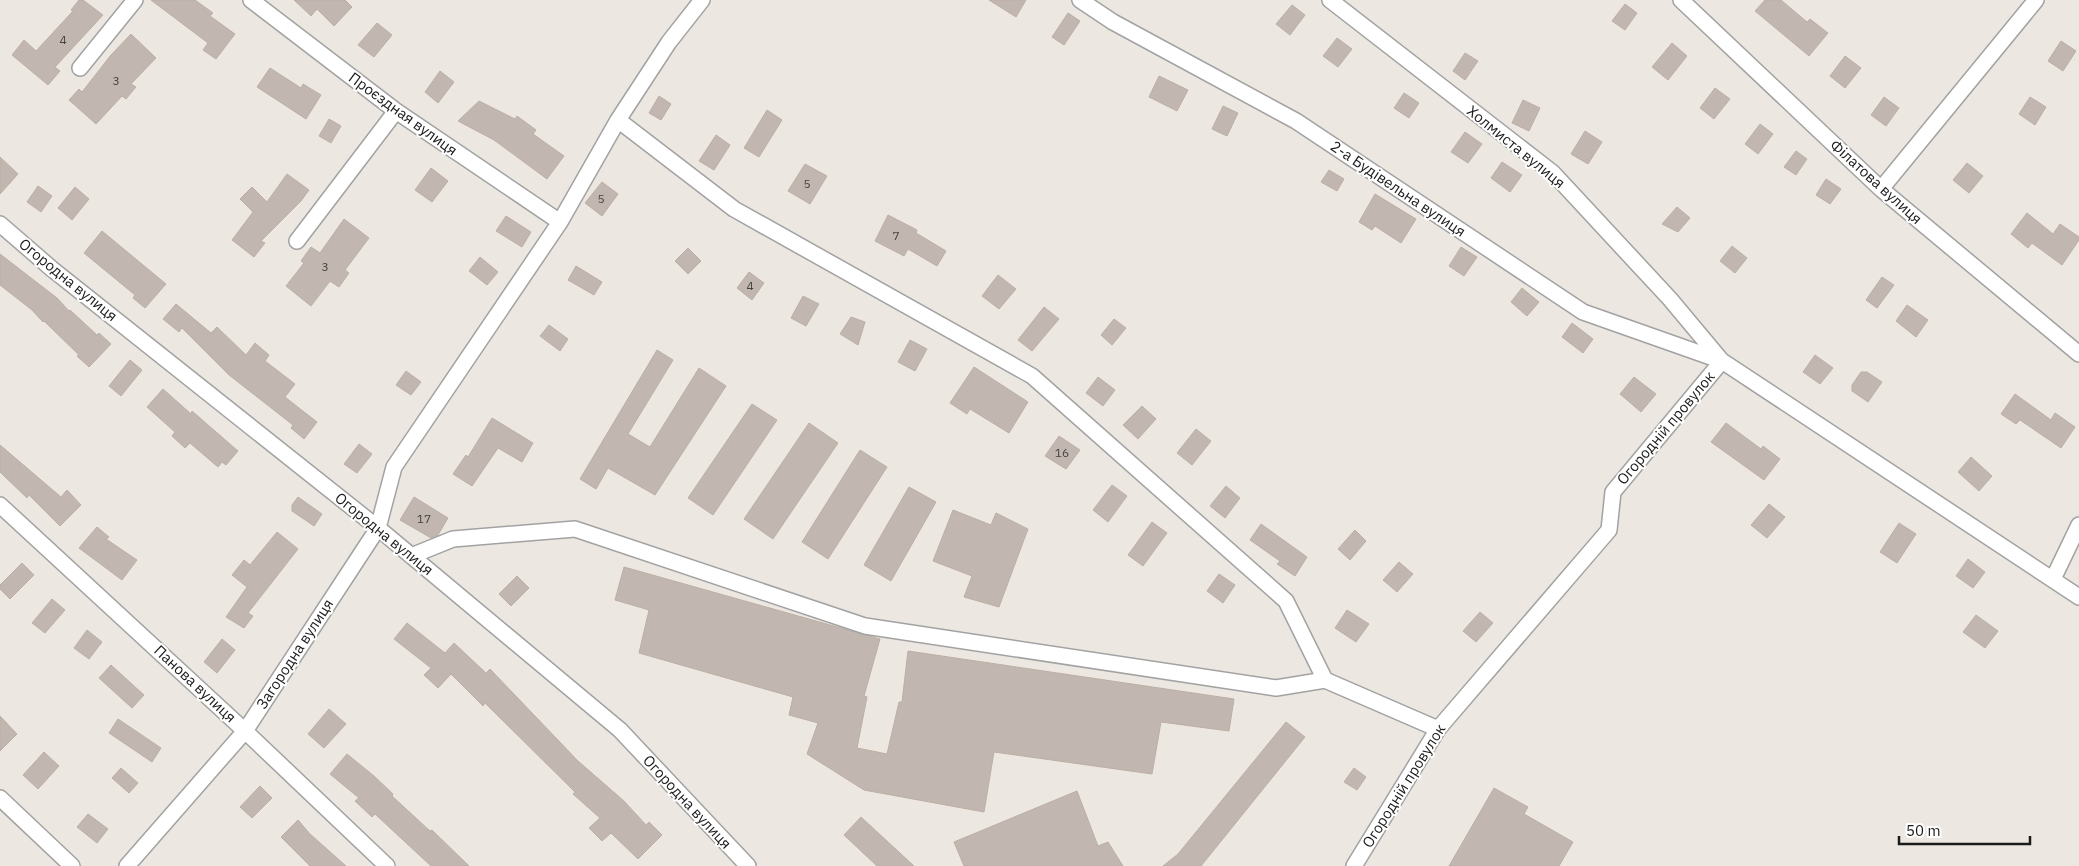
<svg xmlns="http://www.w3.org/2000/svg" width="2079" height="866" font-family="'IBM Plex Sans',sans-serif">
<style>
.building{fill:#c1b7b0;stroke:#bdaea4}
.lines{fill:none;stroke-linecap:round;stroke-linejoin:round}
.street-casing{stroke:#a2a2a2;stroke-width:18}
.street{stroke:#fff;stroke-width:15}
.labels{text-anchor:middle;stroke-width:4;stroke-linejoin:round;paint-order:stroke}
.number-label{font-size:12px;fill:#444240}
.street-label{font-size:15px;fill:#1b1b1b;stroke:#fff}
</style>
<rect width="100%" height="100%" fill="#ece8e1"/>
<path class="building" d="M79 0H83L103 15 55 67 60 71 48 85 12 55 24 40 36 51 73 11 71 10Z
M151 0H195L213 13 210 16 235 34 216 59 203 50 208 43Z
M294 0H345L352 7 334 26 317 9 311 16Z
M989 0H1026L1016 17Z
M1765 0H1781L1807 22 1810 19 1828 33 1809 56 1755 11Z
M1625 4 1637 13 1625 30 1612 21Z
M1292 5 1305 15 1290 35 1276 24Z
M1068 13 1080 21 1064 45 1052 37Z
M377 23 392 35 374 57 358 45Z
M131 34 156 58 131 84 136 87 126 99 122 96 96 124 69 100 79 89 82 92 111 55Z
M1337 38 1352 49 1338 67 1323 56Z
M2061 41 2076 51 2063 71 2048 61Z
M1672 43 1687 56 1668 80 1652 67Z
M1465 53 1478 61 1465 80 1453 71Z
M1845 56 1861 68 1845 88 1830 76Z
M270 68 301 88 303 84 321 95 306 119 257 87Z
M440 71 454 82 438 103 425 92Z
M1159 76 1188 90 1177 111 1149 97Z
M1715 88 1730 99 1714 119 1700 108Z
M1404 93 1419 103 1409 118 1394 108Z
M659 96 671 104 661 120 649 113Z
M1884 97 1899 108 1886 126 1871 115Z
M2030 97 2046 107 2035 125 2019 114Z
M1523 100 1540 108 1529 131 1512 123Z
M479 101 515 119 517 116 536 130 533 134 564 156 547 179 494 140 458 121Z
M1223 106 1238 113 1227 136 1212 129Z
M767 110 782 120 759 157 744 148Z
M329 119 341 126 331 143 319 136Z
M1760 124 1773 134 1758 154 1745 144Z
M1585 131 1602 142 1588 164 1571 154Z
M1465 132 1482 144 1468 163 1451 152Z
M716 135 730 145 714 170 699 161Z
M1796 151 1807 159 1796 175 1784 167Z
M0 157 18 174 0 194Z
M1502 162 1522 175 1510 192 1491 178Z
M1967 163 1983 176 1969 193 1953 180Z
M805 164 827 176 810 204 788 191Z
M431 168 448 181 432 202 415 190Z
M1329 170 1344 179 1337 191 1321 182Z
M287 174 309 190 301 201 261 241 265 243 254 257 232 240 253 212 240 199 252 187 267 202Z
M1826 179 1841 189 1830 204 1816 195Z
M602 182 618 194 602 216 585 203Z
M38 186 52 196 41 212 27 202Z
M75 187 89 199 72 220 58 208Z
M1375 194 1416 219 1401 243 1375 226 1372 230 1359 222Z
M1677 207 1690 218 1678 232 1662 224Z
M2027 213 2053 234 2060 224 2079 237V240L2062 265 2032 243 2028 248 2011 234Z
M888 215 917 230 916 233 946 251 937 266 908 249 904 256 875 241Z
M506 216 531 232 522 247 496 231Z
M344 219 369 238 345 270 349 273 339 287 330 281 311 306 286 286 304 263 301 261 311 247 320 253Z
M102 231 166 284 145 308 133 298 135 295 84 253Z
M1732 246 1747 258 1735 273 1720 261Z
M1461 247 1477 257 1464 276 1449 266Z
M688 248 701 261 688 274 675 261Z
M0 254 57 298 69 311 70 310 97 335 99 333 111 344 89 367 77 356 79 355 44 321 43 322 32 310 0 285Z
M480 257 498 272 487 285 469 271Z
M576 266 602 282 594 295 568 280Z
M749 272 764 283 752 300 737 288Z
M998 275 1016 289 999 309 982 296Z
M1882 277 1894 285 1877 308 1866 300Z
M1522 288 1539 302 1527 316 1511 302Z
M803 296 819 304 806 326 791 318Z
M176 304 211 333 217 327 246 355 255 343 269 355 265 361 295 384 285 397 317 422 304 439 291 428 293 425 229 375 182 328 179 332 163 319Z
M1907 305 1928 320 1916 337 1896 321Z
M1044 307 1059 319 1032 351 1018 340Z
M851 317 865 322 858 345 840 334Z
M1114 319 1126 328 1112 345 1101 335Z
M1572 323 1593 339 1583 353 1562 337Z
M549 325 568 339 560 351 540 336Z
M910 340 927 349 915 371 898 362Z
M657 350 673 360 628 434 650 447 699 368 726 386 655 495 608 468 596 489 580 479Z
M1815 355 1833 368 1820 384 1803 372Z
M130 360 142 370 121 396 109 386Z
M974 367 1028 402 1009 433 970 409 967 414 950 403Z
M406 371 421 382 411 395 396 385Z
M1861 372H1867L1882 382 1868 402 1852 391V385Z
M1098 377 1115 390 1103 406 1086 393Z
M1634 377 1656 394 1641 412 1620 394Z
M163 389 191 414 192 411 238 451 226 465 222 462 218 467 190 443 185 448 172 436 175 432 147 407Z
M2015 394 2051 420 2055 413 2075 427 2061 448 2020 420 2016 424 2001 414Z
M752 404 777 420 713 515 688 498Z
M1142 406 1156 419 1138 439 1123 425Z
M492 418 533 443 522 462 498 448 472 486 453 474 466 455 468 457Z
M809 423 838 443 773 539 744 519Z
M1726 423 1761 449 1763 446 1780 459 1764 480 1711 442Z
M1196 429 1211 441 1192 465 1177 453Z
M1059 436 1080 450 1066 469 1045 456Z
M359 444 372 454 357 473 344 464Z
M0 445 61 497 67 490 81 505 60 526 29 495 27 498 0 472Z
M860 450 887 467 828 559 802 542Z
M1971 457 1992 476 1979 491 1958 472Z
M1112 485 1127 496 1108 522 1093 510Z
M1226 486 1240 498 1225 518 1210 506Z
M909 487 936 502 891 581 864 565Z
M298 497 322 514 314 526 292 511V505Z
M414 497 448 518 438 535 431 538 400 520Z
M1769 504 1785 517 1767 538 1751 525Z
M953 510 991 525 996 513 1028 529 999 607 964 597 972 576 933 561Z
M1152 522 1167 533 1143 566 1128 555Z
M1899 523 1916 534 1897 563 1880 552Z
M1261 524 1307 557 1295 576 1277 564 1280 561 1250 540Z
M97 527 109 537 106 539 137 560 122 580 79 548Z
M1355 530 1366 541 1350 560 1338 549Z
M277 532 298 549 248 613 253 616 244 628 226 617 247 587 232 575 244 560 250 565Z
M1968 559 1985 572 1973 588 1956 576Z
M1399 562 1413 574 1397 592 1383 580Z
M22 563 34 575 10 599 0 589V585Z
M624 567 880 639 864 696 867 697 857 748 887 754 899 702H902L908 651 1234 699 1229 731 1161 722 1152 774 994 752 984 812 864 790 807 754 818 723 789 715 793 697 639 653 649 610 615 600Z
M1219 574 1235 585 1223 603 1207 591Z
M517 576 529 588 511 606 499 594Z
M52 599 65 610 45 633 32 623Z
M1347 610 1369 624 1356 642 1335 628Z
M1480 612 1493 623 1476 642 1463 631Z
M1976 615 1998 631 1985 648 1963 632Z
M407 623 445 653 454 643 486 673 490 669 578 761 624 801 646 825 649 822 662 835 638 859 611 833 602 841 589 828 600 818 573 794 575 792 485 703 483 706 451 674 438 688 424 675 431 668 394 639Z
M87 630 102 642 89 659 74 648Z
M222 639 235 650 217 673 204 662Z
M111 665 144 695 132 708 99 678Z
M329 709 346 724 324 748 308 734Z
M0 716 17 734 0 751Z
M118 719 161 748 152 762 109 733Z
M1286 722 1305 737 1201 866H1163L1178 854Z
M44 752 59 766 38 789 23 775Z
M347 754 374 776 393 794 392 796 430 831 432 830 469 866H431L375 814 372 817 355 801 359 798 330 774Z
M121 768 138 783 129 793 112 778Z
M1354 768 1366 777 1357 790 1344 782Z
M260 786 272 798 252 818 240 807Z
M1494 788 1528 807 1524 814 1573 842 1559 866H1449Z
M1077 791 1098 846 1108 842 1123 866H964L954 842Z
M88 814 108 829 97 843 77 827Z
M861 817 914 866H877L844 835Z
M298 820 310 834 346 866H310L281 837Z"/>
<g class="lines">
<g class="street-casing">
<path id="street" d="M251 0 396 111 560 222
M1080 0 1113 22 1296 121 1583 312 1722 361 2079 597
M1330 0 1553 173 1670 299 1721 360
M1681 0 1881 189 2079 354
M80 68 135 0
M618 120 734 209 1032 376 1286 601 1325 680
M1881 189 2036 0
M0 224 52 269 378 528 620 730 748 866
M297 241 396 111
M0 505 245 731 387 866
M411 556 453 539 575 529 865 626 1276 688 1325 680 1438 729
M2053 579 2079 525
M0 798 72 866
M127 866 245 731 378 528 394 467 560 222 618 120 669 42 702 0
M1354 866 1438 729 1609 530 1613 492 1722 361"/>
</g>
<use href="#street" class="street"/>
</g>
<g class="labels">
<g class="number-label">
<text x="63" y="44">4</text>
<text x="116" y="85">3</text>
<text x="807" y="188">5</text>
<text x="601" y="203">5</text>
<text x="896" y="240">7</text>
<text x="325" y="271">3</text>
<text x="750" y="290">4</text>
<text x="1062" y="457">16</text>
<text x="424" y="523">17</text>
</g>
<g class="street-label">
<text transform="translate(403 114) rotate(36)" y="5">Проєздная вулиця</text>
<text transform="translate(1516 147) rotate(39)" y="5">Холмиста вулиця</text>
<text transform="translate(1876 182) rotate(42)" y="5">Філатова вулиця</text>
<text transform="translate(1398 189) rotate(34)" y="5">2-а Будівельна вулиця</text>
<text transform="translate(68 280) rotate(39)" y="5">Огородна вулиця</text>
<text transform="translate(1666 428) rotate(-50)" y="5">Огородній провулок</text>
<text transform="translate(384 534) rotate(39)" y="5">Огородна вулиця</text>
<text transform="translate(295 654) rotate(-57)" y="5">Загородна вулиця</text>
<text transform="translate(195 684) rotate(43)" y="5">Панова вулиця</text>
<text transform="translate(1404 786) rotate(-58)" y="5">Огородній провулок</text>
<text transform="translate(687 802) rotate(47)" y="5">Огородна вулиця</text>
</g>
</g>
<path d="M1899 836v8h131v-8" fill="none" stroke="#1b1b1b" stroke-width="2.5"/>
<text x="1906" y="836" font-size="15" fill="#1b1b1b" stroke="#ffffff" stroke-width="4" paint-order="stroke">50 m</text>
</svg>
